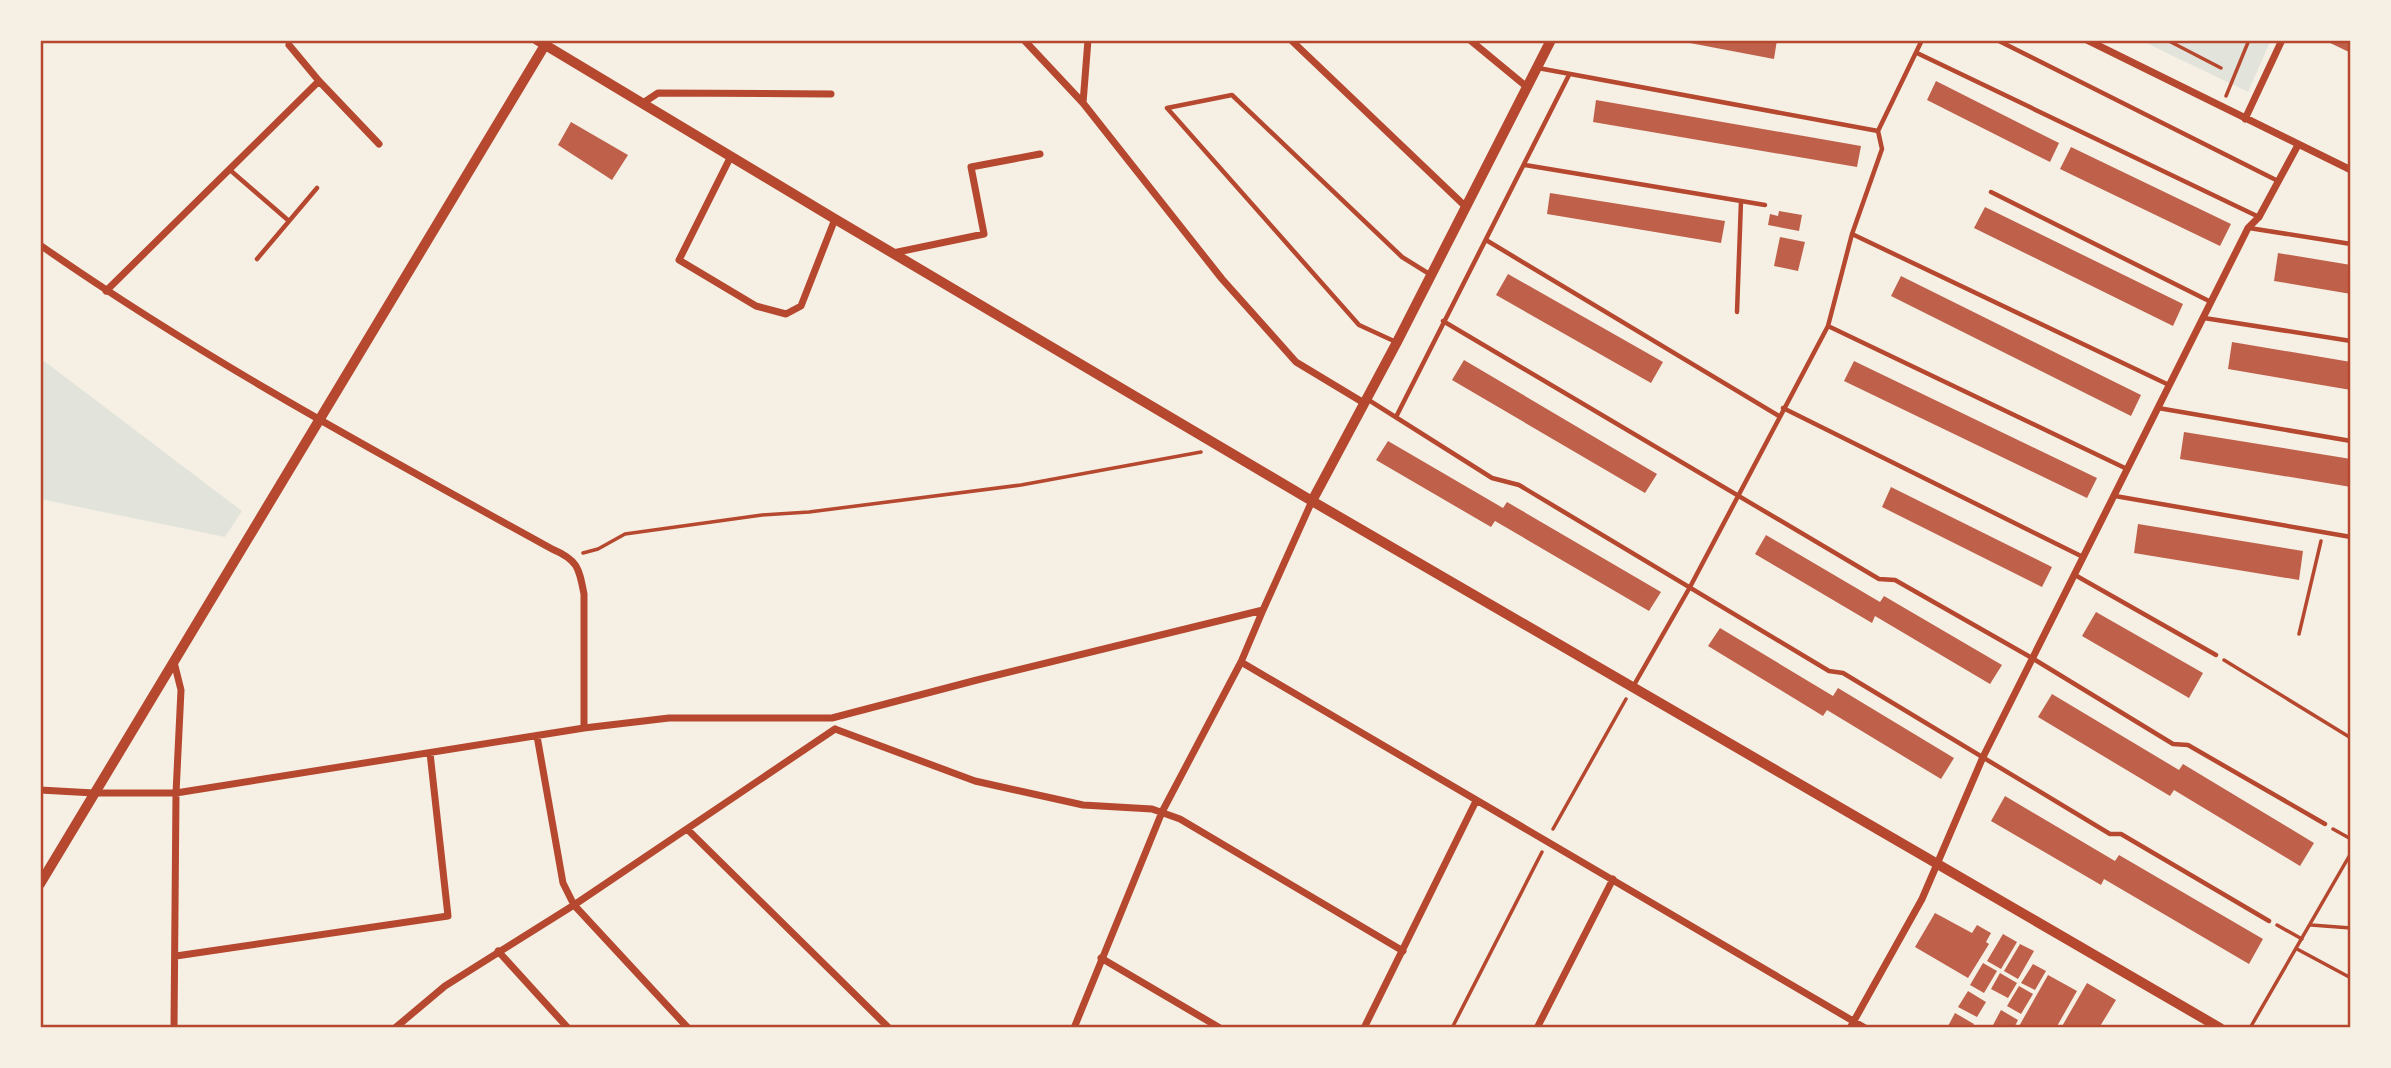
<svg xmlns="http://www.w3.org/2000/svg" width="2391" height="1068" font-family="'PT Sans',sans-serif">
<style>
.green{fill:#e2e4dc}
.building{fill:#bf614a}
.lines{fill:none;stroke-linecap:round;stroke-linejoin:round}
.path{stroke:#b5482f;stroke-width:3.5}
.service{stroke:#b5482f;stroke-width:4.5}
.minor{stroke:#b5482f;stroke-width:7}
.tertiary{stroke:#b5482f;stroke-width:10}
.secondary{stroke:#b5482f;stroke-width:10}
.neatline{fill:none;stroke:#b5482f;stroke-width:2.5}
</style>
<rect width="100%" height="100%" fill="#f6efe4"/>
<path class="green" d="M2140 40H2271L2248 92Z
M40 358 242 511 225 537 40 499Z"/>
<path class="building" d="M1674 40H1777L1774 59Z
M2324 40H2351V53Z
M1936 81 2059 143 2050 162 1927 100Z
M1596 100 1861 146 1857 167 1593 122Z
M571 122 628 155 612 180 558 145Z
M2071 147 2231 224 2220 246 2060 169Z
M1550 193 1725 221 1721 243 1547 214Z
M1985 207 2183 304 2173 326 1974 228Z
M1779 211 1802 215 1799 231 1768 225 1770 214 1778 216Z
M1780 237 1805 242 1798 271 1774 266Z
M2278 253 2351 265V294L2274 281Z
M1508 274 1663 362 1651 383 1496 295Z
M1901 276 2141 395 2131 416 1891 296Z
M2232 342 2351 362V390L2228 369Z
M1464 360 1657 474 1645 493 1452 380Z
M1854 361 2097 478 2087 498 1844 381Z
M2184 432 2351 459V487L2180 459Z
M1388 441 1503 508 1507 502 1661 592 1649 611 1495 521 1491 527 1376 460Z
M1891 487 2052 567 2042 587 1882 507Z
M2138 524 2303 551 2299 580 2134 553Z
M1766 535 1880 602 1884 596 2002 665 1990 684 1875 616 1872 623 1755 554Z
M2096 612 2203 673 2189 698 2082 636Z
M1720 628 1833 696 1838 688 1954 758 1941 779 1827 710 1823 716 1708 646Z
M2052 694 2179 770 2183 764 2314 843 2300 866 2174 790 2170 796 2038 717Z
M2005 796 2115 861 2119 855 2263 939 2249 964 2104 879 2101 885 1991 821Z
M1935 913 1972 933 1977 925 1991 933 1986 942 1989 944 1968 978 1915 947Z
M2003 934 2017 942 2001 969 1987 961Z
M2020 944 2034 951 2018 979 2004 971Z
M1983 963 1997 971 1984 993 1970 985Z
M2033 964 2046 971 2035 990 2021 983Z
M2000 973 2017 983 2008 998 1991 989Z
M2048 975 2077 991 2056 1028H2018Z
M2087 983 2116 1000 2099 1028H2061Z
M2019 986 2033 994 2021 1014 2007 1006Z
M1968 991 1986 1002 1977 1017 1958 1007Z
M2001 1010 2018 1020 2014 1028 1992 1027Z
M1955 1013 1974 1024 1972 1028H1947Z"/>
<g class="lines">
<path class="path" d="M2167 40 2221 68
M2226 96 2249 40
M583 553 598 549 625 534 762 515 809 512 1021 485 1201 452
M2299 634 2321 541
M2224 660 2351 738
M1553 829 1626 699
M2333 829 2351 839
M2277 925 2302 939
M2311 925 2351 928
M2297 949 2351 978
M1452 1028 1542 852
M2250 1028 2351 853"/>
<path class="service" d="M1997 40 2278 181
M1917 53 2259 217
M1538 68 1878 131
M1525 165 1765 205
M230 170 289 221
M1991 192 2211 302
M2249 228 2351 244
M1852 234 2169 385
M1486 240 1779 416
M257 259 317 188
M1737 312 1741 201
M2204 318 2351 341
M1443 321 1879 579 1895 580 2032 658 2173 744 2188 745 2325 824
M1828 326 2127 469
M1396 342 1359 325 1167 108 1232 95 1402 257 1431 275
M1367 399 1492 478 1519 485 1829 671 1843 673 2110 834H2121L2269 921
M1783 408 2083 557
M2158 408 2351 441
M1396 417 1569 75
M2115 496 2351 537
M2075 575 2216 655
M1634 685 1690 587 1828 326 1852 234 1882 149 1878 131 1922 40"/>
<path class="minor" d="M1024 40 1083 103 1222 279 1296 362 1364 403
M1291 40 1466 207
M1470 40 1527 87
M2087 40 2351 170
M289 45 319 81 379 144
M643 103 658 93 831 94
M1083 103 1088 40
M2245 119 2282 40
M730 158 679 260 756 306 786 314 801 306 835 219
M40 245C203 359 378 453 552 549 578 560 579 568 584 594V728
M893 253 984 234 971 167 1040 154
M106 291 319 81
M1241 662 1865 1028
M835 729 975 781 1083 805 1152 809 1180 819 1403 951
M537 736 563 883 574 905 688 1028
M40 790 94 793H176L584 728 669 718H832L977 680 1263 610 1312 501
M687 829 889 1028
M498 951 568 1028
M176 956 448 916 430 753
M1101 958 1220 1028
M174 1028 176 793 181 690 174 662
M395 1028 445 986 574 905 835 729
M1074 1028 1162 812 1241 662 1263 610
M1364 1028 1476 801
M1537 1028 1613 879
M1850 1028 1922 899 1983 757 2248 228 2259 217 2298 145"/>
<path class="tertiary" d="M1312 501 1397 342 1551 40
M40 884 548 40"/>
<path class="secondary" d="M537 40 835 219 1312 501 2220 1028"/>
</g>
<rect width="2391" height="1068" fill="none" stroke="#f6efe4" stroke-width="84"/>
<rect x="42" y="42" width="2307" height="984" class="neatline"/>
</svg>
